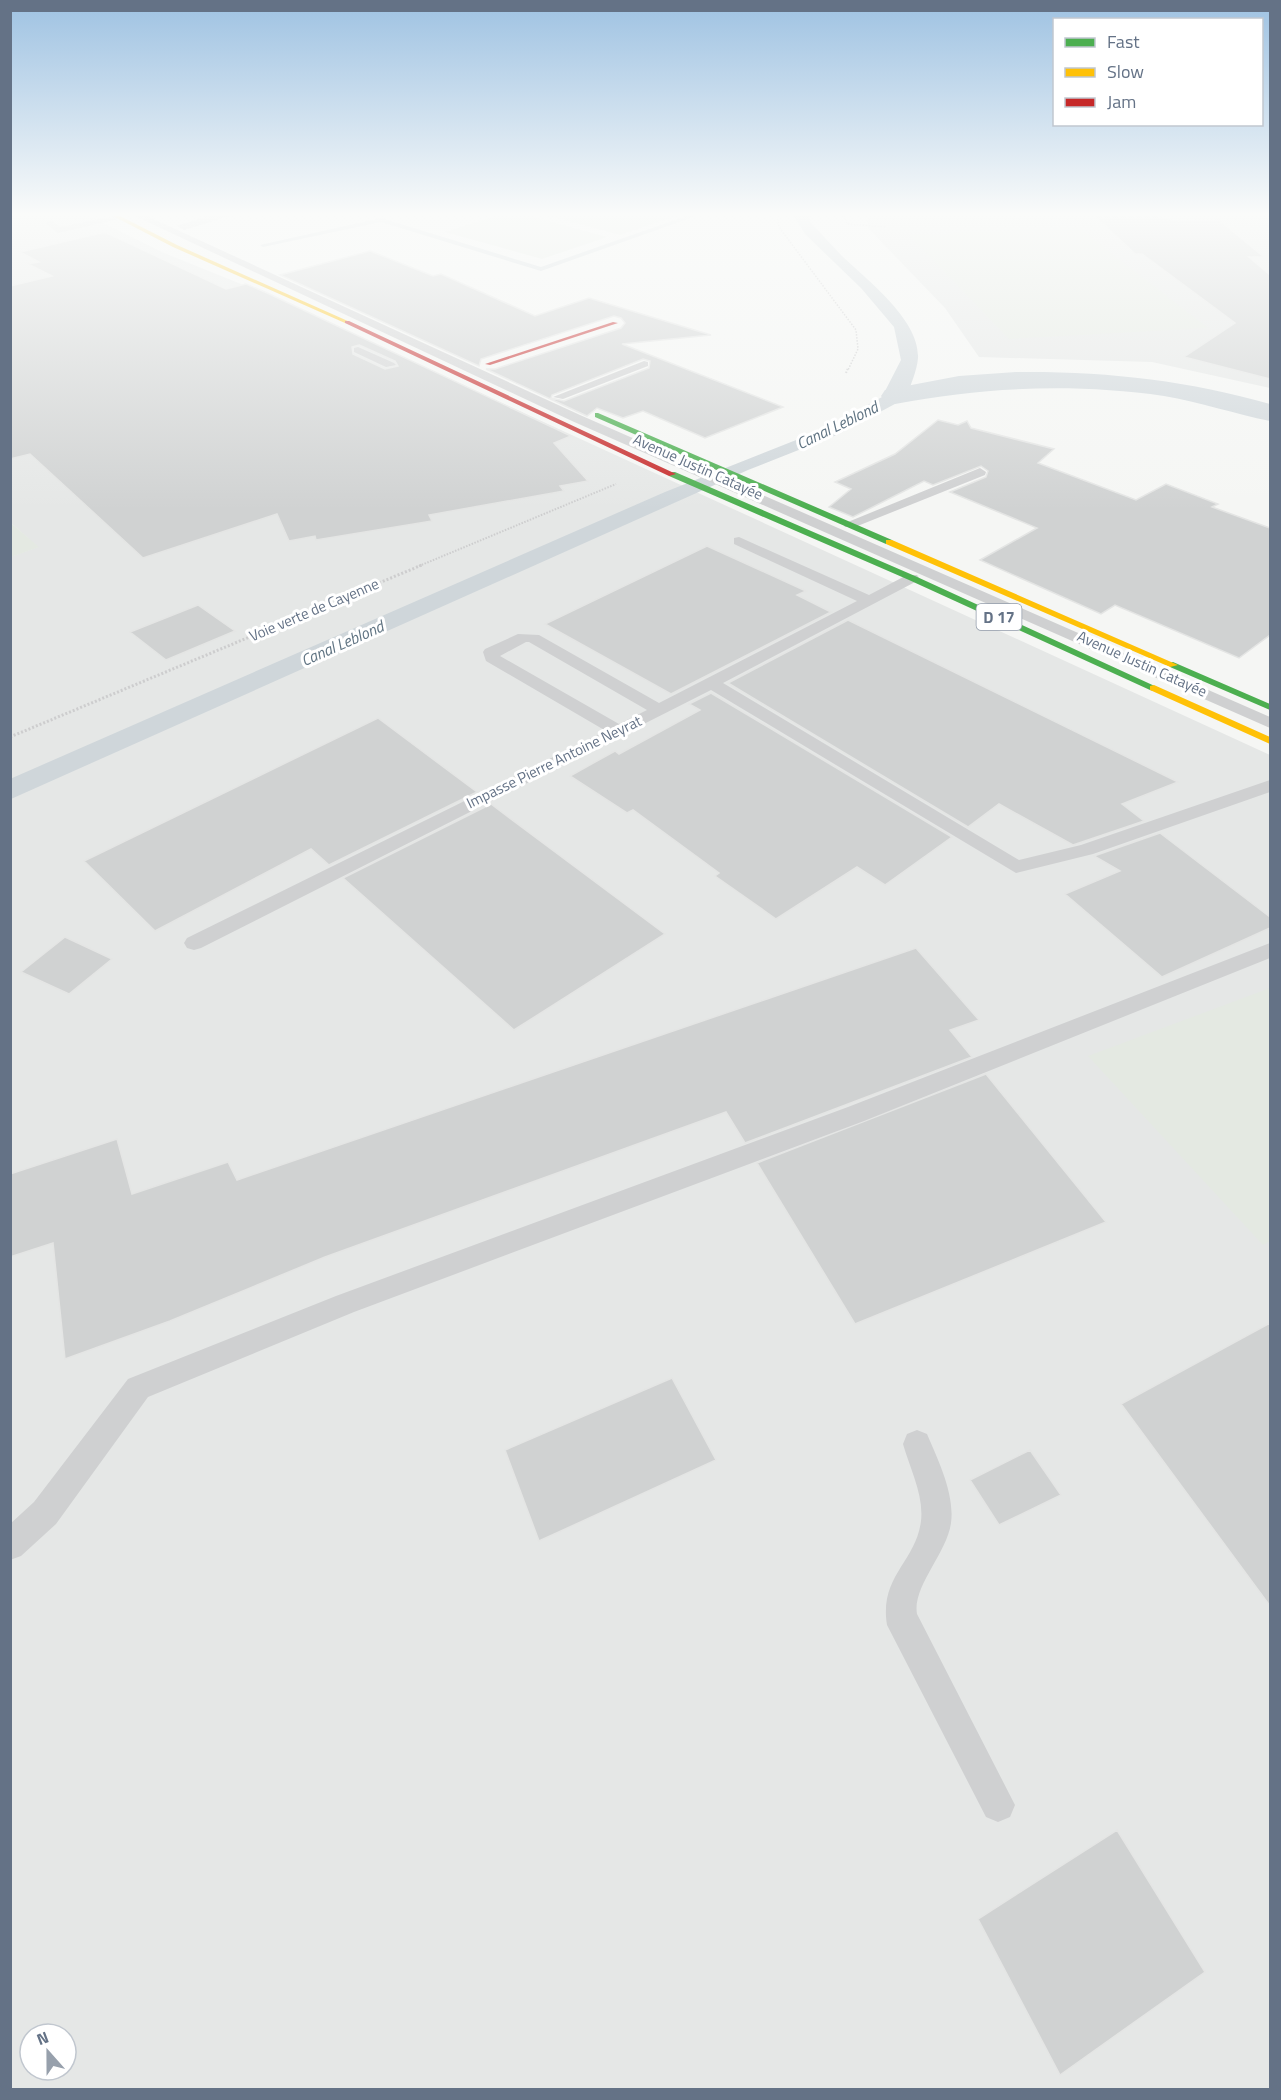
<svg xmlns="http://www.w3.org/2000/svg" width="1281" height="2100" font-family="'Titillium Web',sans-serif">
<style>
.built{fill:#e5e7e6;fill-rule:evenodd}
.green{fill:#e4e9e2}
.water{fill:#cfd6da}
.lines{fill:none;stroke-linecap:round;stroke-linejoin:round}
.stream{fill:#cfd6da;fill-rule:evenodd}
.canal{fill:#cfd6da;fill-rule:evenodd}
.building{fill:#d0d2d2;stroke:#e4e5e4;stroke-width:1.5;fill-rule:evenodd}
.path-far2{stroke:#cdcdce;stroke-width:1.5;stroke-dasharray:1.5 1.5;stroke-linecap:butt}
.path-far1{stroke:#cdcdce;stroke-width:2;stroke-dasharray:1.5 1.5;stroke-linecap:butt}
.path{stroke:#cdcdce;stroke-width:3;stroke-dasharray:2 2;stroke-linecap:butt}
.lane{fill:#cfd0d1;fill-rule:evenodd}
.street{fill:#cfd0d1;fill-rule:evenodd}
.fast{fill:#4caf50;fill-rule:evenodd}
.slow{fill:#ffc107;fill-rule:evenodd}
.jam{fill:#c62828;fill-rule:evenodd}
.labels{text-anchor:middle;stroke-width:6;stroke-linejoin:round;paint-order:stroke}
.far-street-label{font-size:15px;fill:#647286;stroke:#fff}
.far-water-label{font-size:16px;font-style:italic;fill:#5f7382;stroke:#fff}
.shield{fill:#fff;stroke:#929caa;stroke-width:1.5}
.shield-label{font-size:16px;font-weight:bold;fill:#647286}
</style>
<rect width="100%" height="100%" fill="#f5f6f4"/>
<path class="built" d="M11 216H89L164 253 251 288 1270 755V2089H11L10 557 38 547 11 523ZM30 2034H66V2070H30Z
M867 216H1270V388L1152 362 979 357 945 308 868 228Z"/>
<path class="green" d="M495 216H530L607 237 542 259 445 232Z
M550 216H676L620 235Z
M1079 228 1208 328 1009 339 909 235Z
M10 523H11L39 547 11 557Z
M1270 988V1241L1263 1245 1088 1056Z"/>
<path class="water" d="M794 216H809L810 222C821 233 831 245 842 256 867 280 920 320 918 358 917 371 910 386 906 398L839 434 748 470 11 799 10 779 665 492 824 429 882 397 901 360 894 327 861 288 805 234Z"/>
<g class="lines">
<path class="stream" d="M686 216H696L541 271 381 222 263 247 260 245 381 218 541 267Z"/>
<path class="canal" d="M1016 372C1103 371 1187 380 1270 404V421C1235 414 1200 402 1164 396 1073 383 985 387 895 404L885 402 881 396 885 390 959 376Z"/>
</g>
<path class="building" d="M1095 216H1162L1175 221 1219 220 1264 257H1249L1270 275V379L1184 357 1235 323 1142 254H1135Z
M101 233H107L226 289 246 284 265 292 571 436 554 443 588 481 560 486 564 491 429 515 432 521 316 540 315 536 289 541 277 514 143 558 30 454 10 459V286L52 276 28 264 39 262 20 252ZM359 345 395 361 398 366 385 369 353 354 352 347Z
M370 251 433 276 441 274 535 316 589 298 711 335 622 344 783 407 705 438 643 411 623 418 597 408 587 416 486 369H495L621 328 625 323 621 318 614 316 481 359 479 366 280 275ZM643 359 650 361 649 368 564 401 551 398 552 395Z
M938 420 958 425 967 421 971 428 1054 449 1038 463 1136 500 1166 484 1218 504 1212 507 1270 528V635L1239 658 1115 605 1101 614 980 560 1037 528 950 492 986 477 988 471 981 466 933 485 924 481 853 517 829 507 851 489 835 482 895 454Z
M707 546 806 591 797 595 831 612 671 694 545 624Z
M198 605 235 631 166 660 130 632Z
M848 620 1178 782 1122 804 1144 821 1073 845 999 804 968 827 728 683Z
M711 693 952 837 885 885 857 867 776 919 715 876 719 873 633 810 627 813 570 776 615 751 619 754 700 710 689 704Z
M378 718 477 792 329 865 311 849 155 931 84 861Z
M491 804 665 934 514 1030 343 878Z
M1160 833 1270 917V928L1162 977 1065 894 1120 871 1094 856Z
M65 937 112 959 69 994 21 972Z
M916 948 979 1020 950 1030 972 1057 745 1143 726 1112 325 1257 170 1321 65 1359 53 1243 10 1257V1174L117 1139 132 1194 228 1162 237 1180Z
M986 1074 1106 1222 855 1324 757 1163Z
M1270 1323V1606L1121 1404Z
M672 1378 716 1460 539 1541 505 1450Z
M1030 1450 1061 1495 999 1525 970 1480Z
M1117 1830 1205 1972 1060 2075 978 1919Z"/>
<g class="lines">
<path class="path-far2" d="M777 216 779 227 856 330 858 349 848 370
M845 216 847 224 886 227"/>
<path class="path-far1" d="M846 373 848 368
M419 566 616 484"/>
<path class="path" d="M10 737 422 565"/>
<path class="lane" d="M114 216 123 218 58 233 45 223 52 221 60 227Z
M135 216H147L580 415 1270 717V728L572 421Z
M358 347 394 363 396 365 386 367 354 352V348Z
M644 361 648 362V366L563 399 553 397Z
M980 468 986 472 985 475 855 527H845L843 524Z
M739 537 869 595 907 575H917L919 578 917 581 723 683 1019 860 1081 845 1270 780V792L1093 854 1016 873 711 690 201 948 194 950 187 948 184 943 187 938 606 731 486 661 483 652 485 649 518 634 539 635 659 703 857 601 734 544V538ZM526 642H529L647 710 619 724 500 656Z
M1270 943V958L864 1121 354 1312 148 1397 56 1524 21 1556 10 1560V1524L34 1502 128 1379 336 1296 848 1107Z
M917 1430 927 1434C938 1460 955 1494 951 1523 947 1553 912 1587 917 1614L1015 1805 1010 1817 998 1822 986 1817 887 1625C879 1576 916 1562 921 1521 924 1495 910 1469 903 1444L907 1434Z"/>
<path class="street" d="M207 216H229L184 230 177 226Z"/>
<path class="fast" d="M598 413 892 540 893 542 886 544 595 417V413Z
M669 472H675L915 576 1159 688 1154 691 1150 690 909 580 669 476Z
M1173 662 1270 704V710L1170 667V663Z"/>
<path class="slow" d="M113 216H120L177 245 350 322 345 323 173 247Z
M886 540H892L1178 665 1170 667 886 544Z
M1154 685 1270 737V744L1150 690V686Z"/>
<path class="jam" d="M345 321H349L676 474 669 476 345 323Z
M613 322 618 323 490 365 485 364Z"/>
</g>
<linearGradient id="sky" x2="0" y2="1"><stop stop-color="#9ec2e2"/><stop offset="0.42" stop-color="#fafbfa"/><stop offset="1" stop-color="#fafbfa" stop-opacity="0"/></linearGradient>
<rect width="1281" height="510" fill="url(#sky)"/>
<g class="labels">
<g class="far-street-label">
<text transform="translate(698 467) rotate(24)" y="5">Avenue Justin Catayée</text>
<text transform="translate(314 610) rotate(-23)" y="5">Voie verte de Cayenne</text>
<text transform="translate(1142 664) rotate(24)" y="5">Avenue Justin Catayée</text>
<text transform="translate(554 762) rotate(-26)" y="5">Impasse Pierre Antoine Neyrat</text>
</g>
<g class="far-water-label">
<text transform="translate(837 425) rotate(-26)" y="6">Canal Leblond</text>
<text transform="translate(342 643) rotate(-24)" y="6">Canal Leblond</text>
</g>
<rect class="shield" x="976.5" y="604" width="45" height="26" rx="4.5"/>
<g class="shield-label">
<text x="999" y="623">D 17</text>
</g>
</g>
<rect width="1281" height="2100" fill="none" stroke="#647286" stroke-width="24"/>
<rect x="1053" y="18" width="210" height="108" fill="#ffffff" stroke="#c1c7cf" stroke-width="1.5"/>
<rect x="1065" y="38" width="30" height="9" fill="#4caf50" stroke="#c1c7cf" stroke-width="1.5"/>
<text x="1107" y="48" font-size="18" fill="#647286">Fast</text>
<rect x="1065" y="68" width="30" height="9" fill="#ffc107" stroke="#c1c7cf" stroke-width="1.5"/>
<text x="1107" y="78" font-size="18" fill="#647286">Slow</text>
<rect x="1065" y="98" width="30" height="9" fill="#c62828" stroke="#c1c7cf" stroke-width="1.5"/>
<text x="1107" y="108" font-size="18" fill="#647286">Jam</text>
<g transform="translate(48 2052) rotate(339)"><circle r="28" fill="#ffffff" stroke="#c1c7cf" stroke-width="1.5"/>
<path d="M0-4.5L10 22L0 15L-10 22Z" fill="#97a0ac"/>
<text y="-9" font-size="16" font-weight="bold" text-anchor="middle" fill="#647286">N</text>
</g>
</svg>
